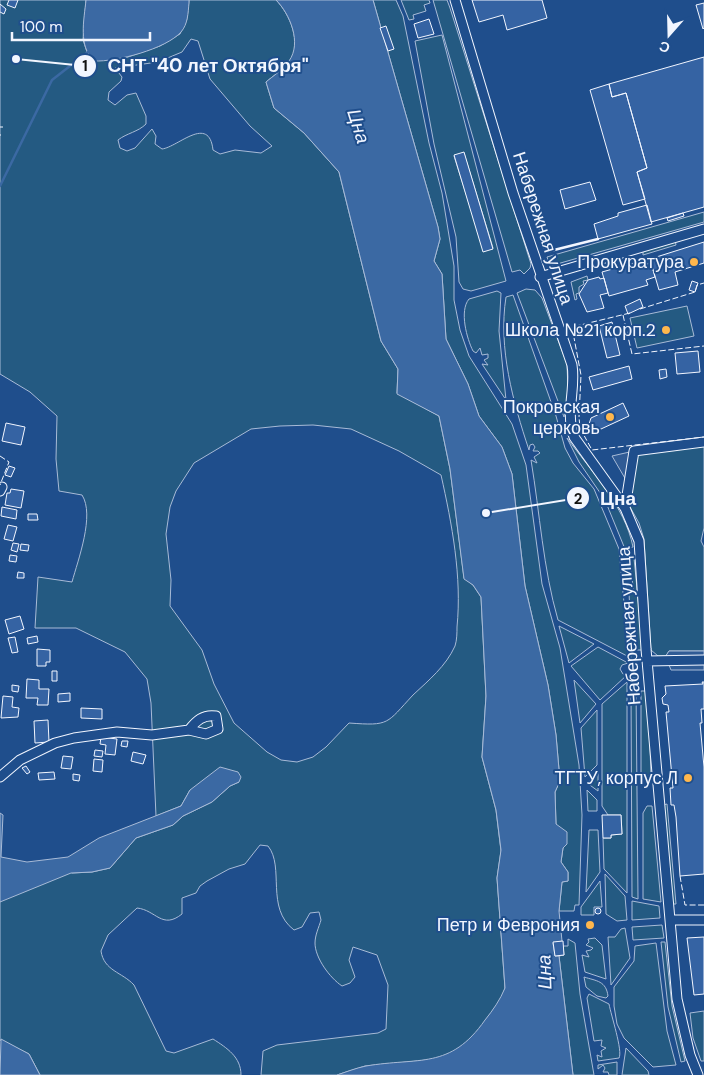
<svg xmlns="http://www.w3.org/2000/svg" width="704" height="1075" font-family="'DM Sans',sans-serif">
<style>
.green{fill:#245a82;stroke:#a8bbd7;fill-rule:evenodd}
.parking{fill:#305b95;stroke:#a8bbd7}
.water{fill:#3b69a3;stroke:#a8bbd7}
.lines{fill:none;stroke-linecap:round;stroke-linejoin:round}
.stream{stroke:#3b69a3;stroke-width:2.5}
.building{fill:#3563a3;stroke:#f2f6ff}
.street-casing{stroke:#f2f6ff;stroke-width:11}
.street{stroke:#1f4e8c;stroke-width:9}
.fence{stroke:#f2f6ff;stroke-width:1;stroke-dasharray:6 2.5;stroke-linecap:butt}
.wall{stroke:#f2f6ff;stroke-width:2.5}
.poi-dot{fill:#ffb74d;stroke:#1f4e8c;stroke-width:2}
.labels{text-anchor:middle;stroke-width:4;stroke-linejoin:round;paint-order:stroke}
.street-label{font-size:18px;fill:#f2f6ff;stroke:#1f4e8c}
.poi-label{font-size:18px;fill:#f2f6ff;stroke:#1f4e8c;text-anchor:end}
.water-label{font-size:19px;font-style:italic;fill:#f2f6ff;stroke:#1f4e8c}
.leader{fill:none;stroke:#f2f6ff;stroke-width:2}
.callout-dot{fill:#f2f6ff;stroke:#1f4e8c;stroke-width:2}
.mark-label{font-size:15px;text-anchor:middle;font-weight:bold;fill:#111}
.callout-label{font-size:19px;text-anchor:middle;font-weight:bold;fill:#f2f6ff;stroke:#1f4e8c;stroke-width:4;stroke-linejoin:round;paint-order:stroke}
</style>
<rect width="100%" height="100%" fill="#1f4e8c"/>
<path class="green" d="M0 0H86L83 40 88 55 119 60 160 46 180 34 187 19 189 0H276C290 14 302 43 290 61 284 69 273 76 266 82L274 108 304 133 339 172 381 341 398 369 397 393 439 416 450 469 464 578 473 585 481 597 486 696 482 757 496 810 501 851 497 878 505 988 501 999 477 1032 459 1049 438 1059 365 1066 337 1075H261L263 1051 277 1045 378 1033 386 1029 388 985 377 955 353 947 349 960 355 977 350 983 342 986C330 978 315 958 315 943 315 935 319 927 321 920L319 912 310 913 302 927 294 930C265 908 285 867 268 846L260 845 245 864 229 869 207 881 200 886 196 893 182 898V914C162 930 156 910 137 908L108 935 101 951C104 971 122 972 134 985L166 1051 174 1053 213 1039C227 1048 241 1057 241 1075H40L29 1054 0 1040V884L64 868 72 873 92 872 110 868 136 838 173 825 183 816 212 802 230 786 239 782 190 790 181 806 156 816 151 703 147 679 125 652 76 628H35L38 577 72 582C78 560 95 515 82 495L59 491 56 459 57 416 30 392 0 374ZM191 39 198 41 210 79 250 126 272 146 261 153 235 150 220 154 213 150C209 114 178 147 162 149L155 144 156 136 152 129 135 148 127 151 120 148 118 140C127 133 138 132 146 124V116L136 93 127 95 115 105 108 100 109 92 121 81 122 77 115 68 158 62 182 52ZM313 425 351 429 399 451 441 475C452 524 462 577 457 627 457 632 457 640 455 646 446 666 429 680 413 695 386 724 390 726 349 723L326 747 313 757 297 762 281 760 267 752 234 723 214 684 202 650 170 606 171 580 166 534 170 507 176 491 194 463 251 429 280 426Z
M373 0H396L403 16 429 143 442 193 454 266V300L460 330 469 356 512 424 526 465 542 584 560 648 579 765 582 815 579 905H575L574 911H559L562 882 568 881V872L561 862 563 848 556 824 555 792 560 781 556 735 548 685 525 586 512 474 502 447 479 416 468 384 446 339 442 274 434 261 440 239 438 227Z
M401 0H429L430 3 424 5 426 11 413 15 414 19 409 20Z
M433 0H447L450 8 531 264 530 268 524 274 520 270 512 272Z
M442 35 506 281 471 291 463 289 459 282 456 237 434 144 415 41ZM464 153 493 248 484 251 454 156Z
M704 212V222L550 266 547 257Z
M675 240 676 245 643 255V251Z
M587 276 588 280 583 281 584 284 579 287V293L576 294 577 299 575 300 571 282Z
M526 289 535 290 542 298 567 364 568 391 564 417 517 293Z
M497 291 501 293 499 331 506 400 482 364 488 365 484 360 488 358V354L482 355 480 348 476 353 473 351C467 339 459 311 469 299Z
M513 295 556 416 565 448 573 463 594 489 619 549 629 657 558 620C543 568 540 514 531 460L537 463 534 457 540 453 538 451H533L535 447 533 444 530 445 529 450C513 402 498 348 506 297Z
M687 306 694 336 637 348 630 318Z
M567 438C591 471 625 506 633 547L625 549 605 500 579 462Z
M704 446V528L701 541 704 547V651H669L666 656H658L651 650 644 539 639 523 630 507 637 454Z
M634 558 643 650H632L629 593 634 592 629 559Z
M559 626 594 644 569 663Z
M598 647 628 663 622 665 620 669 623 674 627 675 600 700 571 666Z
M635 654 637 678H632L631 655Z
M574 680 596 704 580 723Z
M627 682V893L604 869 603 838H611V835L622 834 621 815H608L602 806V704Z
M631 686 636 687 638 899 632 897Z
M641 691H648L651 776H641Z
M597 710V765L585 777 581 728Z
M598 772V791L587 783Z
M587 790 597 800V811H588Z
M667 804 676 904H672L663 805Z
M647 806H652L661 902 643 899V813Z
M589 830H598L600 872 586 892Z
M605 874 625 896 627 920 617 921 606 914Z
M600 881 602 907H594V915H581V907Z
M632 901 659 906 660 918 632 920Z
M662 925 664 938 633 940 632 927Z
M625 928 630 958 611 985 608 937H615L621 929Z
M595 938 602 945 606 979 585 972 582 955 589 957 586 951 591 950 593 948 586 945 589 942 588 939Z
M568 939 575 943 580 994 594 1075H573L559 956 564 955 563 946H568Z
M661 942H665L672 1006 685 1061 681 1062 668 1007Z
M656 943 667 1031 676 1065 653 1067 624 1038 617 1024 614 1006V987L634 961 635 946Z
M584 977C597 981 606 981 608 996L606 998 597 996 586 987Z
M589 994 609 1004C611 1015 623 1051 619 1058L598 1061 597 1055 602 1057 601 1051 606 1048 601 1046 602 1040 594 1041 587 998Z
M704 1011V1061H701L693 1038 690 1013Z
M626 1048 648 1071 649 1075H622Z
M617 1062V1075H609L608 1072H603L605 1068 603 1065 598 1069V1065Z"/>
<path class="parking" d="M634 451 626 480 612 456Z
M669 651H704V670H671L667 660H663Z"/>
<path class="water" d="M86 0H189V3C188 13 188 24 181 32 166 49 116 62 94 61 78 46 84 20 86 0Z
M276 0H373L438 227 440 239 434 261 442 274 446 339 468 384 479 416 502 447 512 474 525 586 548 685 556 735 560 781 555 792 556 824 567 832V844L563 848 561 862 568 872V881L562 882 559 911 562 941 553 943 555 956H559L573 1075H337C346 1072 356 1068 366 1066 419 1057 450 1070 485 1020 493 1010 500 1000 505 988L497 878 501 850 496 810 482 757 486 696 481 597 473 585 464 579 450 469 439 416 397 394 398 369 381 341 339 172 304 133 274 108 266 82C273 76 284 69 289 61 302 43 290 14 276 0Z
M220 767 238 772 241 777 239 782 230 786 212 802 183 816 173 825 136 838 110 868 92 872 71 873 0 902V813L3 815 1 857 27 862 68 857 99 838 181 806 190 790Z
M1 1039 29 1054 40 1075H0Z"/>
<g class="lines">
<path class="stream" d="M0 186 52 80 88 52"/>
</g>
<path class="building" d="M9 0H18L15 8 7 5Z
M472 0H542L547 18 507 30 503 15 479 22Z
M704 3V28L703 29 696 5Z
M0 4 6 9 4 14 0 12Z
M429 19 434 34 418 38 414 24Z
M386 26 394 49 388 51 380 28Z
M704 57V207L651 222 637 172 647 168 626 93 612 97 609 84Z
M609 84 612 97 626 93 647 168 637 172 645 199 623 205 590 90Z
M464 152 493 249 483 252 454 155Z
M590 182 596 200 565 209 560 190Z
M647 205 652 224 598 239 594 224 618 216V213Z
M683 213 684 216 668 221 667 218Z
M704 242V263L675 272 678 285 659 290 650 259Z
M641 261 642 265 651 263 655 277 646 280 648 285 609 296 602 272Z
M599 277 600 279 604 278 608 293 600 295 604 308 587 312 579 294 588 280Z
M692 281 698 283 695 292 689 290Z
M565 286 569 298 562 301 557 288Z
M640 299 643 307 628 314 625 306Z
M612 322 620 355 607 358 599 326Z
M698 351 700 372 677 374 675 353Z
M629 366 632 379 593 390 589 377Z
M666 369 667 377 660 379 659 370Z
M623 403 629 416 601 429H592L589 424 591 418Z
M6 423 25 427 21 445 2 441Z
M9 466 15 468 11 477 5 475Z
M11 489 24 491 21 508 5 505 7 493H10Z
M2 507 17 510 16 519 1 516Z
M28 514H37L38 520H28Z
M8 525 17 527 13 541 4 539Z
M13 543 19 544 17 552 11 550Z
M21 544 29 545 28 551 20 550Z
M10 555 17 556 16 562 9 561Z
M18 572 24 573V578H17Z
M20 616 24 629 9 634 5 620Z
M37 636 38 642 28 644 27 638Z
M15 637 18 652 12 653 8 638Z
M37 649 50 650V662H46V666H37Z
M52 671H57V681H52Z
M27 679 39 680V689H49L48 705H37L38 698H26Z
M702 682H704V709H701L702 723H700L704 767V874L680 876 676 817 674 805H671L670 788H673L666 712H669L668 705 663 704 662 698 666 694 665 686 703 684Z
M12 685 19 686 18 692 12 691Z
M70 693V701L58 702V694Z
M3 696 13 697 12 707 19 708 18 717 1 718Z
M81 708 102 709V719L81 718Z
M48 720 49 742 35 743 34 721Z
M101 737 117 739 115 755 105 754 106 745 100 744Z
M122 741H128L127 747 121 746Z
M95 750 103 751 102 757 94 756Z
M133 752 146 755 143 764 131 761Z
M63 756 73 757 71 769 61 768Z
M94 759 103 760 102 772 93 771Z
M26 766 30 772 27 774 22 768Z
M54 772 55 779 39 780 38 773Z
M73 774 80 775 79 781 73 780Z
M602 815H621L622 834 611 835V838H603Z
M595 911a3 3 0 1 1 6 0a3 3 0 1 1-6 0Z
M704 937V994L694 995 687 938Z
M563 941 564 955 555 956 553 942Z"/>
<g class="lines">
<g class="street-casing">
<path id="street" d="M455 0 513 193 572 365C576 389 565 413 574 437L625 508 639 541 646 649 677 999 690 1055 698 1075
M540 277 704 229
M0 491 2 487
M625 508 634 451 704 442
M647 661 704 660
M0 777 20 760 55 743 74 738 117 732 152 735 189 730 206 734 218 729 216 716C203 714 196 721 189 730
M671 920H704"/>
</g>
<use href="#street" class="street"/>
<path class="fence" d="M0 127H3
M0 135H1
M640 309 695 292 697 285 704 283
M630 313 572 327 581 375 579 417 580 428 592 450 704 437
M623 315 632 354 704 346
M0 456 9 462 0 485
M680 876 685 905H704"/>
<path class="wall" d="M526 178 546 252 598 239"/>
</g>
<g class="poi-dot">
<circle cx="694" cy="262" r="5"/>
<circle cx="666" cy="330" r="5"/>
<circle cx="610" cy="417" r="5"/>
<circle cx="688" cy="778" r="5"/>
<circle cx="590" cy="925" r="5"/>
</g>
<g class="labels">
<g class="street-label">
<text transform="translate(543 228) rotate(72)" y="6">Набережная улица</text>
<text transform="translate(629 626) rotate(-94)" y="6">Набережная улица</text>
</g>
<g class="poi-label">
<text x="684" y="268">Прокуратура</text>
<text x="656" y="336">Школа №21 корп.2</text>
<text x="600" y="413">Покровская<tspan x="600" dy="21">церковь</tspan></text>
<text x="678" y="784">ТГТУ, корпус Л</text>
<text x="580" y="931">Петр и Феврония</text>
</g>
<g class="water-label">
<text transform="translate(359 126) rotate(72)" y="7">Цна</text>
<text transform="translate(544 972) rotate(-92)" y="7">Цна</text>
</g>
</g>
<path class="leader" d="M16 59L85 66M486 513L578 498"/>
<g class="callout-dot">
<circle cx="16" cy="59" r="5"/>
<circle cx="486" cy="513" r="5"/>
<circle cx="85" cy="66" r="12"/>
<circle cx="578" cy="498" r="12"/>
</g>
<g class="mark-label">
<text x="85" y="71">1</text>
<text x="578" y="504">2</text>
</g>
<g class="callout-label">
<text x="208" y="72">СНТ "40 лет Октября"</text>
<text x="618" y="505">Цна</text>
</g>
<g transform="translate(669 35) rotate(200)" stroke="#1f4e8c" stroke-width="4" paint-order="stroke">
<path d="M0-4L9 19L0 12L-9 19Z" fill="#f2f6ff"/>
<text y="-8" font-size="14" font-weight="bold" text-anchor="middle" fill="#f2f6ff">С</text>
</g>
<path d="M12 32v8h138v-8" fill="none" stroke="#f2f6ff" stroke-width="2.5"/>
<text x="20" y="32" font-size="15" fill="#f2f6ff" stroke="#1f4e8c" stroke-width="4" paint-order="stroke">100 m</text>
</svg>
